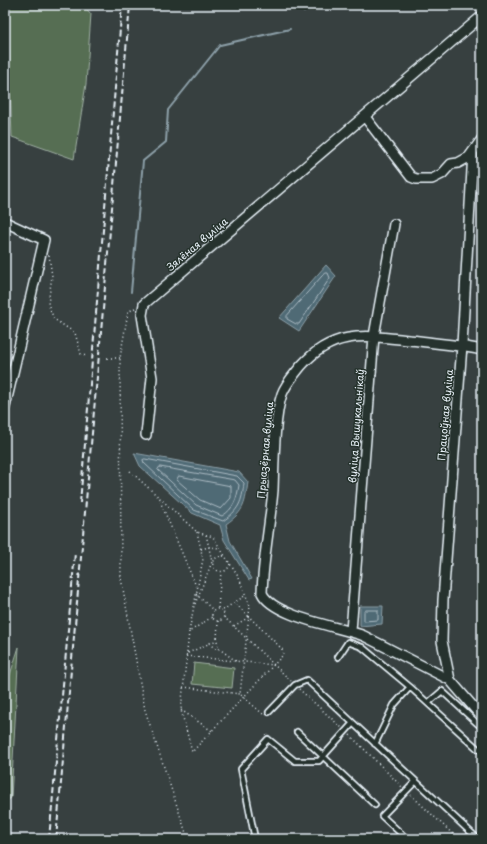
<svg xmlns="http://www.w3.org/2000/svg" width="487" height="844" font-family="'Playpen Sans',sans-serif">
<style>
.green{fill:#576e52;stroke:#a0b0a5}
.water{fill:#506a75;stroke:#8da0a9}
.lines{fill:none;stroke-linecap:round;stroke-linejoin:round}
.shore{stroke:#abbbc4;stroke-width:1}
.stream{stroke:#8da0a9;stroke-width:2}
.lane-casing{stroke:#e8f1f8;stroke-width:8}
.street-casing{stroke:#e8f1f8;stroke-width:12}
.path{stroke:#e8f1f8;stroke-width:1.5;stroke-dasharray:1 3;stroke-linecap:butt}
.lane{stroke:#26332d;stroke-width:4.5}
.street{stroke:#26332d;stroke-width:9}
.rail{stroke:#e8f1f8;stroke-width:2;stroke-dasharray:6 3;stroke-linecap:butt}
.labels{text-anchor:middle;stroke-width:3;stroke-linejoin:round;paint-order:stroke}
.street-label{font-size:10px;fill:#e8f1f8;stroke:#26332d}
</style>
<rect width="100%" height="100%" fill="#374040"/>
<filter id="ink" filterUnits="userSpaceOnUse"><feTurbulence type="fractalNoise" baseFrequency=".025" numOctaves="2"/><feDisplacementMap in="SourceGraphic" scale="8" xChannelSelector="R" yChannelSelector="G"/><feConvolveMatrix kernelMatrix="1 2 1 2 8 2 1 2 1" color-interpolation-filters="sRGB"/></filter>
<g filter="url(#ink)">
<path class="green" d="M7 5H83L91 14 86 84 74 159 12 137Z
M19 647 11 798 5 802V690Z
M194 663 234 668 232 688 192 684Z"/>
<path class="water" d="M326 265 336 276 299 331 279 318Z
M134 453 239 472 248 482C245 503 245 511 226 524L230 541 252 579 249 580 224 540 220 525 192 513 140 466Z
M360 606H383L382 624 360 626Z"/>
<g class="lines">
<path class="shore" d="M325 273H328L330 278 299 324H296L287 319V316Z
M145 459 237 476 244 483C242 502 239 510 223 521L194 510 144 463 143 460Z
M160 467 235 480 239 485C237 498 234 509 222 516L196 505 158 470Z
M179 476 231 486V498L221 509 200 500 177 480Z
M366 610H378V620L364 621V612Z"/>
<path class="stream" d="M304 12 307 5
M131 292 143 161 166 142 168 110 220 45 290 29"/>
<g class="lane-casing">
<path id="lane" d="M338 657 348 642 362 647 410 687
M428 703 442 691 478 724
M269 712 295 685 307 680 353 723
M297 732 375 805
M375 744 394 705 410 687 478 749
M255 839 241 769 268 739 295 761H319L353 723 478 839
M407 839 382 816 415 782"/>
</g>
<g class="street-casing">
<path id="street" d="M365 117 411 177 416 179H432L442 174 451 164 458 163 469 157 482 139
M5 222 44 240 5 407
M482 350C461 345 441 344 419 341 372 337 336 326 301 366 294 375 286 383 282 394 274 417 274 464 273 490 270 525 263 559 262 593 273 617 341 627 364 636L450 680 482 717
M146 435 152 378 142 315 144 304 482 16
M351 631 374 336 394 224
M450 680 442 641 443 600 462 345 473 152"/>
</g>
<path class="path" d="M49 255 52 276 48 304 54 319 75 333 81 354 86 356
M135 308 128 312 120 358 121 578 145 710 188 839
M107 358H120
M130 471 197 532 213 537 239 578 250 606 240 694 264 715
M160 501 196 586
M197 532 203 559 189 632 212 617
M201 549 209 547 220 548
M224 556C219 556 216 557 212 562L214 568 218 571C224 573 228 570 230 564
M196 594 213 610
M195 604 212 562 206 534
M218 608 221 572
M212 615a6 6 0 1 1 12 0a6 6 0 1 1-12 0Z
M223 610 246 595
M224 617 291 681
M218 621 217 640 218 648 236 661
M234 626 249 617
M189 632 181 710 192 752 283 655 282 649 234 602
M209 643 214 648H218
M188 653 217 640
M186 656 274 665
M183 687 240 694
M299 689 342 728
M181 710 212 731
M350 735 402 787
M411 795 458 839"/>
<use href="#lane" class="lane"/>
<use href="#street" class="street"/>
<path class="rail" d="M80 503 122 5
M49 839 75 553
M56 839 130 5"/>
</g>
</g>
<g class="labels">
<g class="street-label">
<text transform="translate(197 244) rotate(-40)" y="4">Зялёная вуліца</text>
<text transform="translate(445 415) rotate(-85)" y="4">Працоўная вуліца</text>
<text transform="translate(356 426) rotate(-86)" y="4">вуліца Вышукальнікаў</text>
<text transform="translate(265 450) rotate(-85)" y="4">Прыазёрная вуліца</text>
</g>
</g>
<rect width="487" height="844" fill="none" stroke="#26332d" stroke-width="20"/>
<rect x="10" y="10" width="467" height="824" fill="none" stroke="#e8f1f8" stroke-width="1.5" filter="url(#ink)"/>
</svg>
